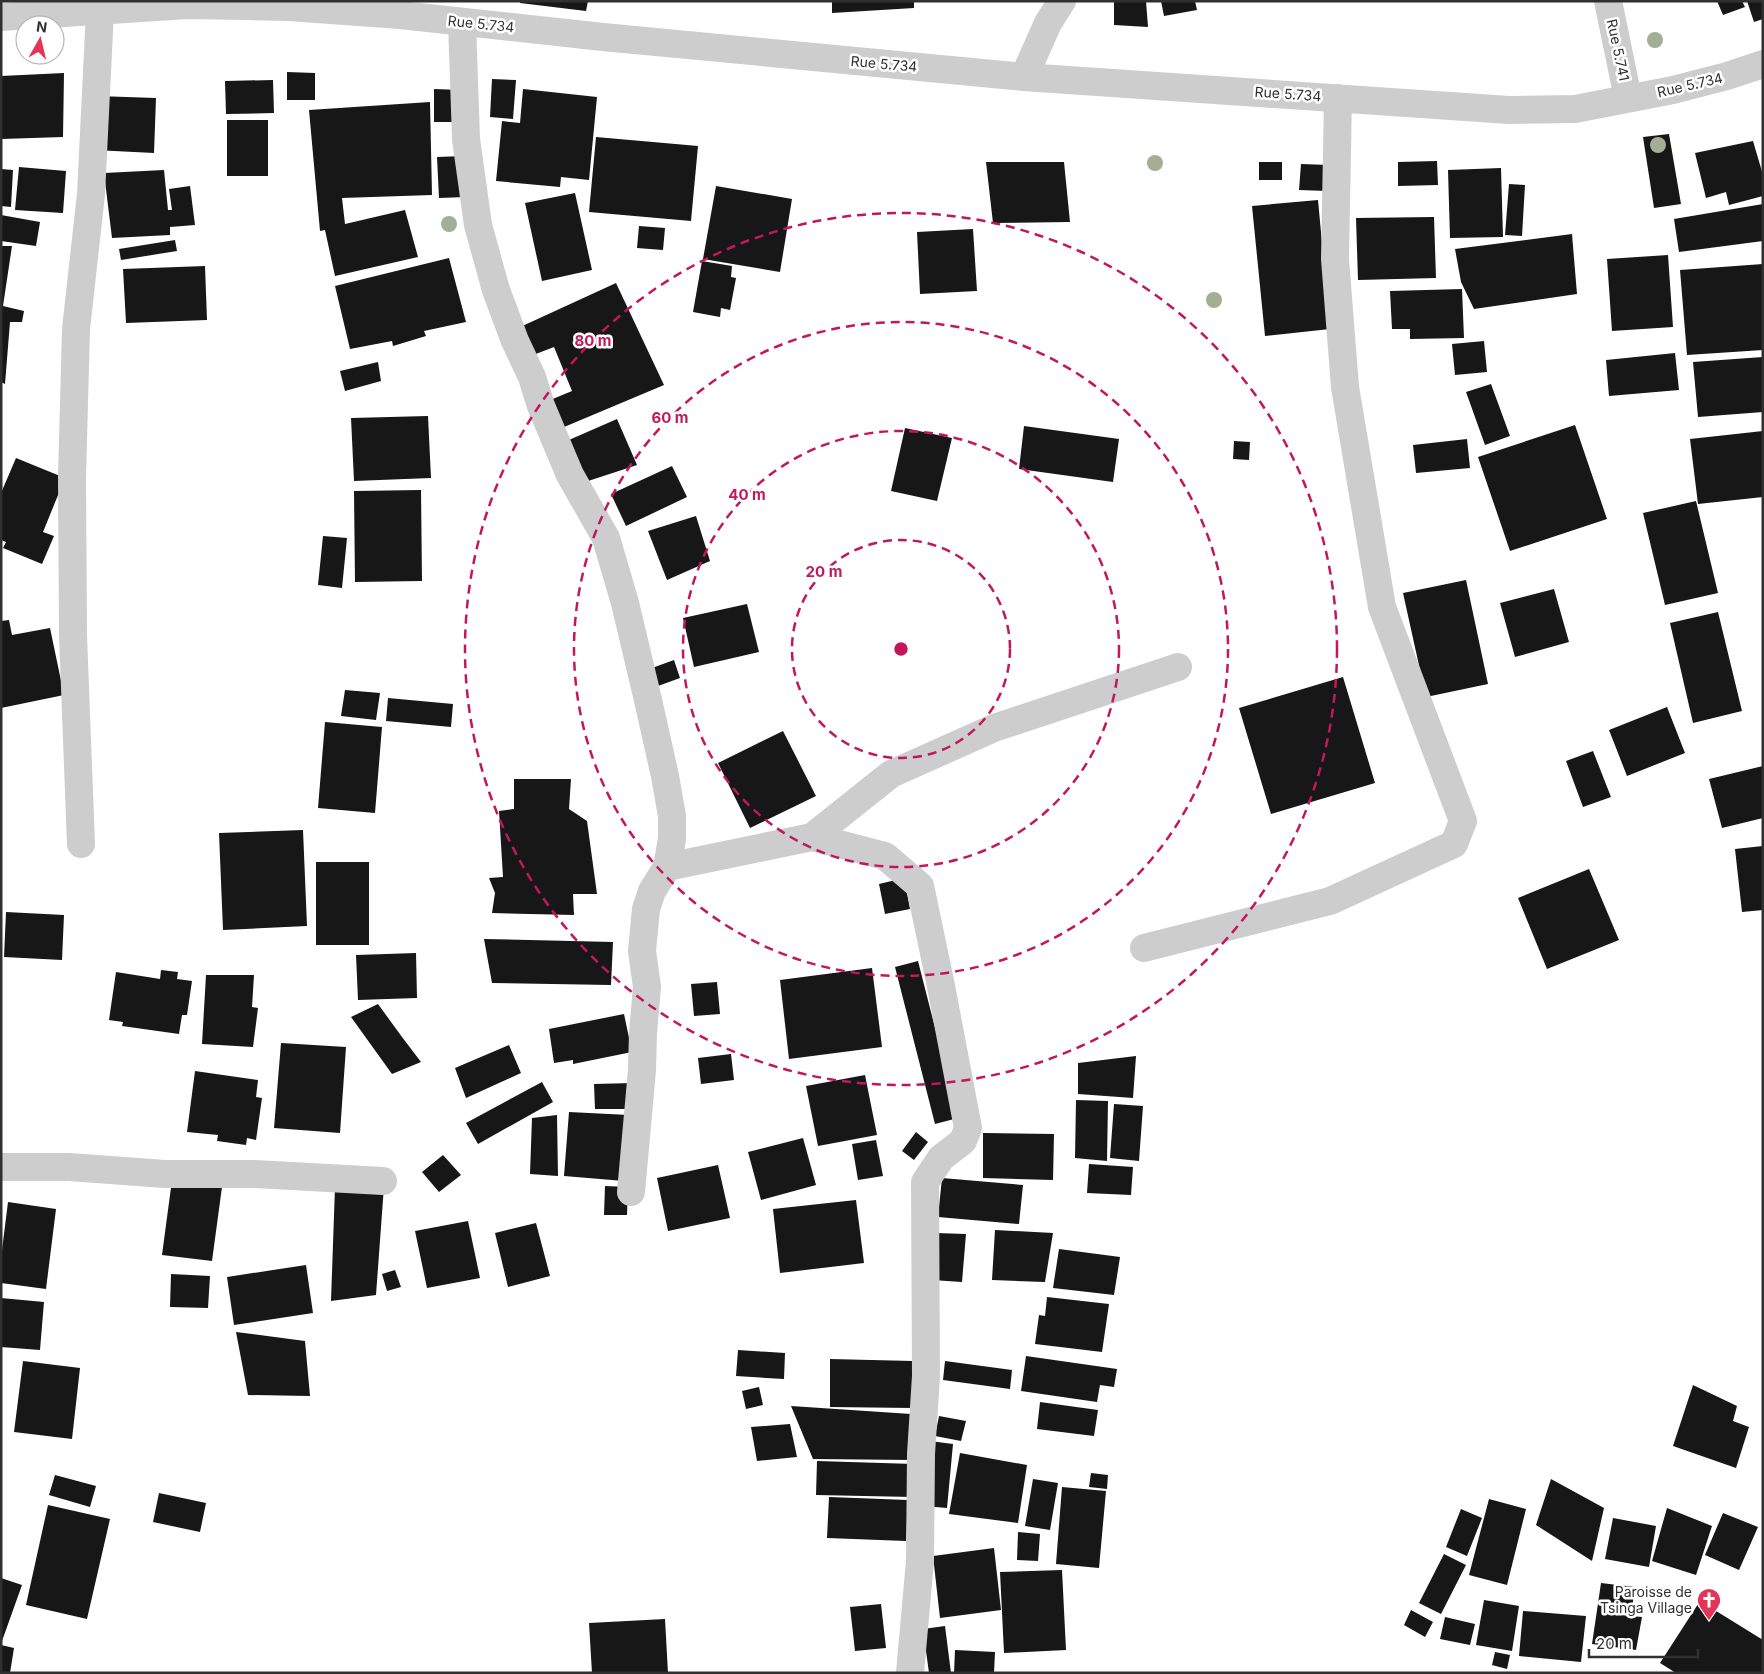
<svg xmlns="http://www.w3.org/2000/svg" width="1764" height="1674" font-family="Inter,sans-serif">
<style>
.building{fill:#171717}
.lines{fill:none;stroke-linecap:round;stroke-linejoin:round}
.minor{stroke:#cdcdcd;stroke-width:28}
.tree{fill:#a4ae94}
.ring{fill:none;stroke:#c2185b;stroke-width:2.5;stroke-dasharray:9 6}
.labels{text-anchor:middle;stroke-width:5;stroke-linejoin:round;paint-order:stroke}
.street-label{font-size:14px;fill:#303030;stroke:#fff}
.poi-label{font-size:14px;fill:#303030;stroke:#fff;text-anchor:end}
.centre{fill:#c2185b;stroke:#fff;stroke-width:2.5}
.ring-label{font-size:15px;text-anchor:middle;font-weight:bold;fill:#c2185b;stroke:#fff;stroke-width:5;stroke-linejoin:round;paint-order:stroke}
</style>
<rect width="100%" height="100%" fill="#fff"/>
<path class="building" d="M520 1H588L586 11 520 3Z
M832 1H914V8L832 13Z
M1114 1H1146L1148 27 1114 25Z
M1161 1H1195L1197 10 1164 16Z
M1717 1H1742L1745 7 1723 15Z
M1747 1H1763V19L1754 22Z
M287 72 315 73V100H287Z
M64 73 63 137 1 139V76Z
M492 79 516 80 513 119 490 117Z
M273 80 274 113 226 114 225 81Z
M434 89 461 90 460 122H434Z
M523 89 597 97 589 180 561 177 560 187 496 181 502 121 520 123Z
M97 96 156 98 154 153 94 150Z
M430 102 432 195 342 198 345 224 405 210 418 257 335 276 325 230 320 231 309 110Z
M227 120H268V176H227Z
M1669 134 1681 204 1654 208 1643 137Z
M596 137 698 146 691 221 589 212Z
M1753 141 1763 175V196L1729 205 1726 192 1706 198 1695 153Z
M464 156 466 197 439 198 437 157Z
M1437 161 1438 185 1398 186V162Z
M986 162H1064L1070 222 993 223Z
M1259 162H1282V180H1259Z
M1301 164 1329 165 1327 191 1299 190Z
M19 167 66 171 63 213 15 210Z
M1501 168 1503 237 1450 238 1448 170Z
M1 169 13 170 11 207 1 206Z
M164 170 168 210H172L169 189 190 186 195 225 170 227V235L112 238 104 173Z
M1509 184 1525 185 1522 236 1505 235Z
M716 186 792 199 780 272 703 259Z
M575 193 592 270 542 281 525 203Z
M1318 200 1330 329 1265 336 1252 206Z
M1763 204V241L1679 252 1674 219Z
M1 215 40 222 36 246 1 241Z
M1434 217 1436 278 1358 280 1356 218Z
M639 226 665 228 663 250 637 248Z
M973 229 977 291 920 294 917 232Z
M1572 234 1577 294 1474 309 1461 282 1455 249Z
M175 240 177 251 121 260 119 249Z
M1 246H12L3 306 24 311 22 322H10L5 384 1 382Z
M1668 255 1673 327 1612 331 1607 259Z
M449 258 466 322 424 331 426 336 393 346 392 341 350 349 335 286Z
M702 261 732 266 731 277 736 278 730 310 721 308 720 317 693 312Z
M1763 264V350L1687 355 1680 270Z
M205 266 207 320 126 323 123 269Z
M616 283 664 385 557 430 543 403 572 391 554 347 528 357 518 328Z
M1462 289 1464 338 1410 339V329H1392L1390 291Z
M1484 341 1487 372 1455 375 1452 344Z
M1675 353 1679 390 1609 396 1606 360Z
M1763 357V412L1698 417 1693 362Z
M378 362 381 381 345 391 340 371Z
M1491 384 1510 436 1485 445 1466 392Z
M428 416 431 478 354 481 351 418Z
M617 419 637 465 579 484 562 443Z
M1575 425 1607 519 1510 551 1478 457Z
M1024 426 1119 439 1113 482 1019 469Z
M905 428 952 438 937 501 891 491Z
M1763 431V497L1698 504 1690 439Z
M1467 439 1470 468 1416 473 1413 445Z
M1234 441 1250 442 1249 460 1233 459Z
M16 458 65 478 43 532 54 536 42 564 3 548 6 542 1 540V493Z
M672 466 687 497 626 526 611 494Z
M421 490 422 581 355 582 354 491Z
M1696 501 1718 593 1665 605 1643 513Z
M696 516 710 561 667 580 648 531Z
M323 536 347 538 342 588 318 585Z
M1466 580 1488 684 1426 697 1403 593Z
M1554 589 1569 642 1515 657 1500 603Z
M747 604 759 652 694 667 683 618Z
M1718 612 1742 711 1693 723 1670 623Z
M9 620 12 635 50 628 64 695 1 708V621Z
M674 660 680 678 658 686 652 668Z
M1343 677 1375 783 1271 814 1239 708Z
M345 690 380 693 376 720 341 716Z
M388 698 453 704 451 727 386 721Z
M1667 707 1685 753 1627 776 1609 730Z
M325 722 382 727 375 813 318 808Z
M783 731 816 796 750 828 718 763Z
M1593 751 1611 797 1583 807 1566 761Z
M1763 766V818L1722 828 1709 779Z
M514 779H571L569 809 587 821 597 894H573L574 915 492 913 495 893 489 878 503 877 499 811 514 809Z
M303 830 307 926 223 930 219 833Z
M1763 846V910L1742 912 1735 849Z
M316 862H369V945H316Z
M1589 869 1619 940 1547 969 1518 898Z
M904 878 910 909 885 914 879 884Z
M6 912 64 915 62 960 4 957Z
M484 939 613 942 611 985 492 983Z
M416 953 417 998 358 1000 356 955Z
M918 961 958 1118 935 1124 895 967Z
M872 968 882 1047 789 1059 780 980Z
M161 970 178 972 177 979 192 981 187 1015H182L179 1034 122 1026 123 1022 109 1020 116 972 160 979Z
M206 975H254L252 1007 258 1008 253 1047 202 1044Z
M717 982 720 1014 694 1016 691 984Z
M378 1004 402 1037 421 1062 392 1074 351 1017Z
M624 1014 632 1052 573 1064V1060L554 1063 549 1029Z
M281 1043 346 1047 340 1133 274 1128Z
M509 1045 521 1073 466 1098 455 1068Z
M731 1054 734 1080 701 1084 698 1058Z
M1136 1056 1133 1098 1078 1094V1063Z
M195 1071 258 1080 256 1097 262 1098 256 1140 247 1138 246 1145 217 1141 218 1135 187 1132Z
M865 1075 877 1135 818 1146 806 1086Z
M542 1082 553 1102 478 1144 466 1123Z
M633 1083V1109H595L594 1084Z
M1076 1100 1108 1101 1107 1161 1075 1158Z
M1114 1104 1143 1106 1139 1161 1110 1158Z
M569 1112 629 1115 624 1181 564 1176Z
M557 1115 558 1176 530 1174 532 1118Z
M916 1132 928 1142 914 1160 902 1151Z
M983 1133 1054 1134 1053 1180 983 1178Z
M803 1138 816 1185 761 1200 748 1152Z
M876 1140 883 1176 858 1180 852 1144Z
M443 1155 461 1175 439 1192 422 1172Z
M1089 1164 1133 1167 1131 1195 1087 1193Z
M718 1165 730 1218 668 1231 657 1178Z
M942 1178 1023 1185 1019 1224 938 1217Z
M172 1180 222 1187 212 1261 162 1255Z
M384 1186 376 1295 331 1301 335 1187Z
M605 1186 628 1187 627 1215H604Z
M856 1200 864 1263 780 1273 773 1209Z
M8 1202 56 1209 46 1289 1 1283V1258Z
M468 1221 480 1278 427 1288 415 1231Z
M536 1223 550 1276 508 1287 495 1233Z
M995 1230 1053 1233 1045 1282 992 1280Z
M936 1233 966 1234 962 1282 932 1280Z
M1059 1249 1120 1257 1114 1295 1053 1288Z
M306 1265 313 1313 234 1325 227 1277Z
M395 1270 401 1287 387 1291 382 1274Z
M171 1274 210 1276 208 1308 170 1307Z
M1047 1297 1109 1304 1102 1352 1035 1344 1039 1315 1045 1316Z
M1 1298 44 1302 40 1350 1 1347Z
M236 1332 305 1341 310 1396 248 1395Z
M738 1350 785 1353 784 1379 736 1376Z
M1026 1356 1117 1369 1114 1387 1100 1385 1097 1402 1021 1391Z
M830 1359 913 1361 912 1408 830 1407Z
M23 1361 80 1368 72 1439 14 1432Z
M945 1361 1012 1370 1010 1389 943 1380Z
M1693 1385 1737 1406 1733 1421 1749 1427 1736 1468 1673 1446Z
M759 1387 763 1405 746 1409 742 1391Z
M1040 1402 1098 1410 1094 1436 1037 1429Z
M791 1406 911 1414 914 1460 813 1459Z
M939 1416 966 1421 961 1441 935 1436Z
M790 1424 797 1457 757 1461 751 1427Z
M930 1441 953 1444 947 1508 924 1506Z
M960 1453 1027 1465 1018 1523 949 1514Z
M817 1461 914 1464 913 1497 816 1495Z
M1091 1473 1108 1475 1107 1489 1089 1487Z
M55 1475 96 1486 90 1507 49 1495Z
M1033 1479 1058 1483 1050 1530 1025 1526Z
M1551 1479 1604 1508 1592 1561 1536 1525Z
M1062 1487 1106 1491 1099 1568 1056 1564Z
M159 1493 206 1503 200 1532 153 1522Z
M829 1497 908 1500 906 1541 827 1538Z
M1489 1499 1526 1509 1507 1585 1469 1575Z
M48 1505 110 1519 87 1619 26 1605Z
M1667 1508 1712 1526 1696 1575 1652 1561Z
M1461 1509 1482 1518 1467 1556 1446 1547Z
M1723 1513 1758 1527 1739 1570 1705 1555Z
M1613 1518 1656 1526 1649 1567 1605 1559Z
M1018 1532 1040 1534 1038 1561 1017 1560Z
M994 1548 1001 1610 940 1618 933 1556Z
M1444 1554 1466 1565 1441 1614 1419 1603Z
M1062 1570 1066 1650 1004 1653 1000 1572Z
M1 1578 22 1585 2 1641H1Z
M1601 1583 1635 1587 1631 1616 1642 1617 1636 1650 1592 1644Z
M1484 1600 1519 1606 1512 1651 1476 1645Z
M1700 1601 1763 1640V1673H1676L1660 1663Z
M881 1604 886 1648 855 1651 850 1607Z
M1411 1610 1433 1622 1425 1637 1404 1625Z
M1523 1611 1586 1616 1581 1662 1519 1656Z
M1445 1617 1475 1624 1470 1645 1440 1639Z
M665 1619 668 1673H592L589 1623Z
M945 1626 951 1673H929L923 1629Z
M1 1645 14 1648 10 1673H1Z
M955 1650 995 1652 994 1673H954Z
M1495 1652 1510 1655 1507 1669 1492 1665Z"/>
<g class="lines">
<path class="minor" d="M1608 1 1628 98
M1 17 188 5 289 7 400 15 603 37 1024 77 1509 110 1575 109 1673 90 1727 76 1763 64
M462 22 466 139 478 225 496 290 515 341 532 377 541 406 570 475 606 538 625 603 648 700 665 776 672 816V839L667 867 652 891 646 909 642 951 647 987 643 1033 642 1070 631 1192
M1024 77 1048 23 1062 1
M812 837 885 856 920 886 941 986 968 1128 963 1141 941 1158 925 1182 926 1376 921 1454 920 1561 910 1673
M81 844 73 635 72 477 76 329 91 194 100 11
M667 867 812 837 891 774 994 728 1178 667
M1144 948 1330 901 1454 844 1463 821 1382 607 1345 387 1335 259 1338 98
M1 1167H69L165 1174H255L383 1181"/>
</g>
<g class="tree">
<circle cx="1655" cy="40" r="8"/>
<circle cx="1658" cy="145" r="8"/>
<circle cx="1155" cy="163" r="8"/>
<circle cx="449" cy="224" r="8"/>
<circle cx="1214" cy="300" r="8"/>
</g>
<g class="ring">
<circle cx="901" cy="649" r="109"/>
<circle cx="901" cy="649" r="218"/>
<circle cx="901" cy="649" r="327"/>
<circle cx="901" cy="649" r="436"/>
</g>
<defs>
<g id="church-pin" transform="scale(1.25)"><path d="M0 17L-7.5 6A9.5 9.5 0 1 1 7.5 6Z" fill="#e43559" stroke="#fff"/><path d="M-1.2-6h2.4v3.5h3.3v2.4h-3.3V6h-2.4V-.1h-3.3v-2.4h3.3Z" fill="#fff"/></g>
</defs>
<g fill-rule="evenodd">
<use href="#church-pin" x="1709" y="1600"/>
</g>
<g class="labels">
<g class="street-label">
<text transform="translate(481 24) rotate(6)" y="5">Rue 5.734</text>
<text transform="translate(1618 50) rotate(78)" y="5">Rue 5.741</text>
<text transform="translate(884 64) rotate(5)" y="5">Rue 5.734</text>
<text transform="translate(1690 85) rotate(-13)" y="5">Rue 5.734</text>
<text transform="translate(1288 94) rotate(4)" y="5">Rue 5.734</text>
</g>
<g class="poi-label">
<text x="1692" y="1597">Paroisse de<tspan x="1692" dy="16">Tsinga Village</tspan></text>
</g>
</g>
<circle cx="901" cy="649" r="8" class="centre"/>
<g class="ring-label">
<text x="593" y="346">80 m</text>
<text x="670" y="423">60 m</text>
<text x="747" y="500">40 m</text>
<text x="824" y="577">20 m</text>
</g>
<rect width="1764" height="1674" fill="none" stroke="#303030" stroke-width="5"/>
<g transform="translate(40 40) rotate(8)"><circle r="24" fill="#ffffff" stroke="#acacac"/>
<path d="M0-4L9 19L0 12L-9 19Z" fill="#e43559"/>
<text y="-8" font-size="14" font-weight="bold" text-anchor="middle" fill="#303030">N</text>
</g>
<path d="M1589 1649v8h109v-8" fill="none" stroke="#303030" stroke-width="2.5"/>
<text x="1596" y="1649" font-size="15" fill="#303030" stroke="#ffffff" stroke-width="4" paint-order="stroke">20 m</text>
</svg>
